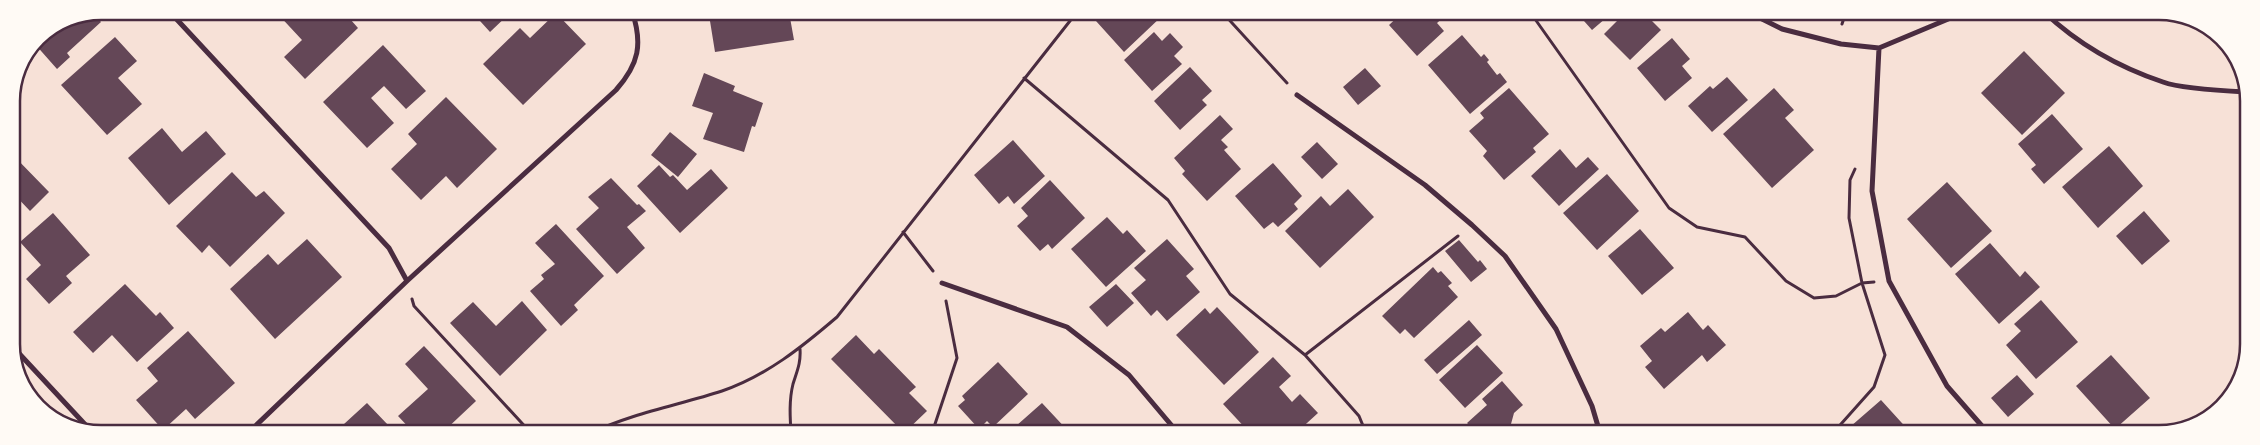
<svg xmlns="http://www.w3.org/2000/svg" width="2260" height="445" font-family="'Public Sans',sans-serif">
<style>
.building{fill:#644757}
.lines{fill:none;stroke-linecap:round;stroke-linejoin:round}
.path{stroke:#4a2c40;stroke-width:3}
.minor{stroke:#4a2c40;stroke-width:5}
.rim{fill:none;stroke:#4a2c40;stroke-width:2.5}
</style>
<rect width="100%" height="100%" fill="#f7e1d7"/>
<path class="building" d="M275 11H343L358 28 305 79 284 57 302 40Z
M471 11H512L490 32Z
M736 11 789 12 794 40 715 52 710 21 737 17Z
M1106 12H1158L1162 16 1124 52 1096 21Z
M1378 12H1393L1385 19Z
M1403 12H1445L1447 14 1437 23 1444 31 1417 56 1389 25Z
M1576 12H1613L1592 30Z
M1626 12H1643L1661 30 1630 60 1604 34Z
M93 13 101 22 67 53 70 57 57 69 34 43 38 37 67 18Z
M556 13 586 44 523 105 483 64 520 28 530 38Z
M1154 32 1162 41 1170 33 1183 47 1174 56 1182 64 1152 91 1124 60Z
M1462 35 1481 57 1484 54 1489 60 1487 62 1497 75 1500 73 1507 82 1470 114 1428 65Z
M115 37 137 61 118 78 142 104 107 135 61 85Z
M1672 38 1690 59 1682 66 1692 78 1665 101 1637 68Z
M383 45 426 91 406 109 384 86 371 98 394 123 367 148 323 102Z
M2024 51 2065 93 2022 135 1981 93Z
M1190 67 1212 91 1202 100 1207 105 1180 130 1154 101Z
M1365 68 1381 86 1358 105 1343 87Z
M704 73 735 86 733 91 763 103 755 127 752 126 744 152 703 139 713 113 692 106Z
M1727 77 1748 100 1712 132 1688 106 1710 86 1713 89Z
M1509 88 1549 134 1533 148 1536 152 1504 180 1483 156 1487 151 1469 131 1484 118 1480 113Z
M1774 88 1794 110 1785 118 1814 150 1772 188 1723 134Z
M446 97 497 149 457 188 446 176 421 200 391 169 417 144 408 134Z
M2052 114 2083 149 2044 184 2031 169 2036 165 2018 144Z
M1220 115 1233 129 1221 140 1228 147 1224 150 1241 169 1207 201 1182 174 1185 171 1174 158Z
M162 128 182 152 206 131 226 154 169 205 128 158Z
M670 132 697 154 678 177 651 155Z
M1013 140 1045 176 1014 204 1008 196 999 204 974 175Z
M1317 142 1338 164 1322 179 1301 157Z
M2109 146 2143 186 2098 228 2062 187Z
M1560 149 1576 168 1588 157 1599 169 1559 206 1531 176Z
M12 154 49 192 30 211 12 192Z
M1273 163 1302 196 1294 204 1298 209 1278 227 1273 222 1264 229 1235 196Z
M659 165 670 177 673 175 687 190 711 169 728 188 680 233 637 186Z
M232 172 256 197 264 191 285 213 230 267 209 245 202 253 176 226Z
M1607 174 1639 211 1597 250 1563 213Z
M611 178 637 205 639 204 646 211 627 227 645 248 617 274 576 229 599 208 588 197Z
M1050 180 1085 218 1052 249 1048 244 1040 251 1017 226 1028 216 1021 208Z
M1947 182 1992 231 1951 268 1907 219Z
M1348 189 1374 217 1320 268 1285 231 1321 196 1330 206Z
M2144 211 2170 241 2142 265 2116 236Z
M53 213 90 255 66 276 72 283 49 304 26 279 41 265 20 242Z
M1107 217 1123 234 1127 230 1146 251 1106 287 1071 249Z
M556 224 604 276 574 305 578 310 561 326 530 291 544 279 541 275 555 264 535 243Z
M1640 229 1674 268 1642 295 1608 256Z
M307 239 342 277 275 339 230 289 268 254 278 265Z
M1167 239 1194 269 1186 276 1200 292 1167 321 1157 310 1151 316 1131 293 1146 280 1134 268Z
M1459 240 1478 262 1480 260 1487 269 1471 282 1445 251Z
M1990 243 2020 277 2025 271 2040 287 1999 324 1955 274Z
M1433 267 1438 273 1441 271 1452 283 1448 286 1458 297 1414 338 1405 329 1400 334 1382 316Z
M125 284 156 316 160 312 174 328 137 362 112 335 93 353 73 332Z
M1116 284 1134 303 1107 327 1089 307Z
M2041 300 2078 342 2036 379 2006 345 2021 331 2014 324Z
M522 301 547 330 500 376 450 323 473 302 496 326Z
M1217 307 1259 352 1224 385 1176 335 1205 308 1210 314Z
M1688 312 1703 330 1708 325 1726 345 1707 362 1702 355 1664 389 1645 367 1652 361 1640 346 1661 328 1665 332Z
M1469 320 1482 335 1437 374 1424 360Z
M188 331 235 383 195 419 186 409 163 430 136 400 158 381 147 368Z
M856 335 874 354 879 349 916 387 909 393 927 411 904 433 831 359Z
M1477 345 1503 373 1465 408 1439 380Z
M424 346 476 401 442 433H414L398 416 428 389 405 364Z
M2111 355 2150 398 2115 429 2076 386Z
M1273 357 1291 376 1279 387 1292 402 1300 394 1318 413 1296 433H1247L1249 432 1223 404Z
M998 362 1028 394 993 427 987 421 979 429 958 406 965 400 962 396Z
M2017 375 2034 394 2008 417 1991 398Z
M1502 381 1523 405 1514 413 1511 424 1500 433H1477L1467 423 1487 405 1482 399Z
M1881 400 1911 433H1843Z
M367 403 389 426 383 431 385 433H352L344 424Z
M1042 403 1070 433H1008Z"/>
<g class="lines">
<path class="path" d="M1222 12 1287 83
M1530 12 1669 208 1697 227 1745 237 1786 281 1814 298 1836 296 1862 283 1874 282
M1842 24 1846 12
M1024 78 1168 200 1230 294 1305 355 1359 416 1366 433
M903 232 933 271
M412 299 414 306 531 433
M1305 355 1458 236
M591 433C633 413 679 405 722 391 766 376 802 347 837 317L1077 12
M791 433C790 417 789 400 793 384 797 371 801 363 800 349
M932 433 957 358 946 301
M1833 433 1874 387 1885 355 1862 283 1849 218 1850 180 1855 169"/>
<path class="minor" d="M169 11 389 248 407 281
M1748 12 1782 29 1841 44 1879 48 1965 12
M2044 12C2078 44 2118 67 2163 82 2182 89 2226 91 2247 92
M1879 48 1872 191 1889 281 1947 386 1989 434
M1297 95 1425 185 1472 225 1505 256 1556 329 1592 406 1600 433
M942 283 1067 327 1129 375 1178 433
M14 348 93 433
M248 433 407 281 616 90C639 64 643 44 632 11"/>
</g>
<path d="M0 0H2260V445H0ZM101 20H2159A81 81 0 0 1 2240 101V344A81 81 0 0 1 2159 425H101A81 81 0 0 1 20 344V101A81 81 0 0 1 101 20Z" fill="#fffaf5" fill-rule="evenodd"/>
<path class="rim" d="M101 20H2159A81 81 0 0 1 2240 101V344A81 81 0 0 1 2159 425H101A81 81 0 0 1 20 344V101A81 81 0 0 1 101 20Z"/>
</svg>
